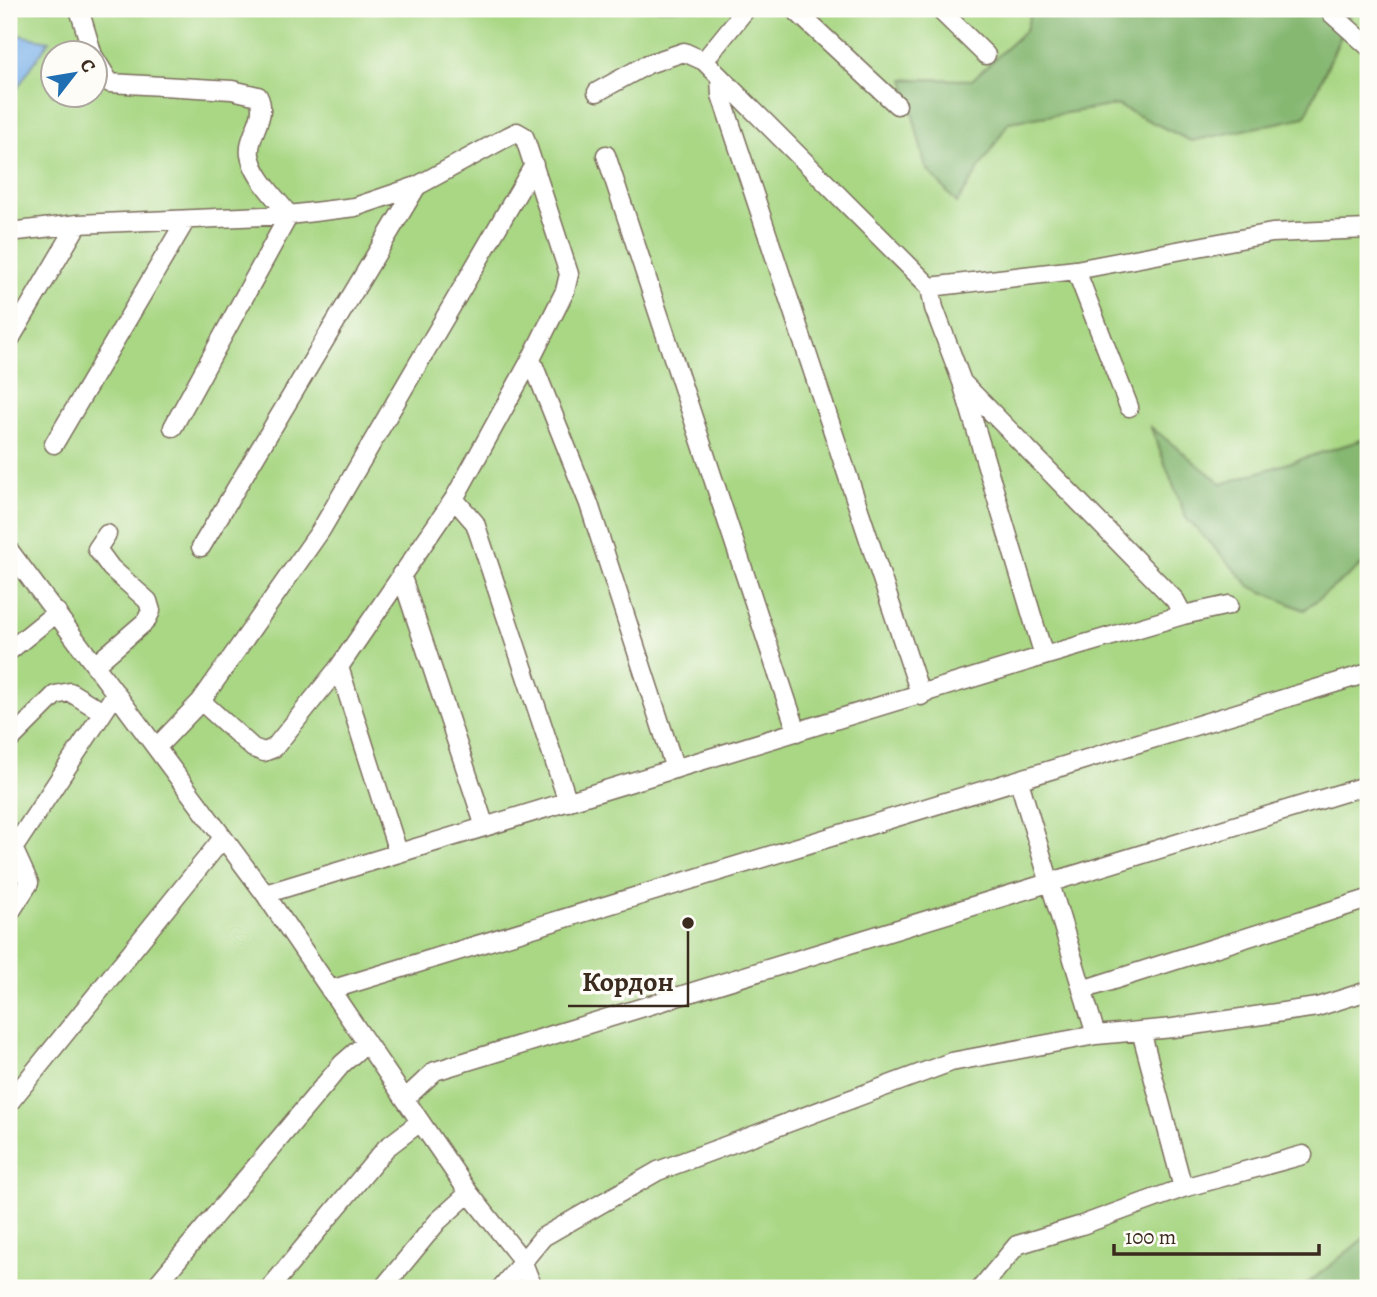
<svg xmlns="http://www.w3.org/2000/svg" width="1377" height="1297" font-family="Alegreya,serif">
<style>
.green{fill:#a9d784;stroke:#728051;stroke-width:2;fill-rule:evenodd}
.forest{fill:#86b872;stroke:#607148;stroke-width:2}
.water{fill:#7ab1e9;stroke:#5a6e84;stroke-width:2}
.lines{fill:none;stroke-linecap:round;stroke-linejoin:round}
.minor-casing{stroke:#7b6d5d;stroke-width:21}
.minor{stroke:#fff;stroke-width:18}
.leader{fill:none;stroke:#3b2a1e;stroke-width:2.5}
.callout-dot{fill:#3b2a1e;stroke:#fdfcf7;stroke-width:2.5}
.callout-label{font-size:28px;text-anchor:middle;font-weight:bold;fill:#3b2a1e;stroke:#fdfcf7;stroke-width:7;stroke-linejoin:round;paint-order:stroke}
</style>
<rect width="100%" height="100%" fill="#fdfcf7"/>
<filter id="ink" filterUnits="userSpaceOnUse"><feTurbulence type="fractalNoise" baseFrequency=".0143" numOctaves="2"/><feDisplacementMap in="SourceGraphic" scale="14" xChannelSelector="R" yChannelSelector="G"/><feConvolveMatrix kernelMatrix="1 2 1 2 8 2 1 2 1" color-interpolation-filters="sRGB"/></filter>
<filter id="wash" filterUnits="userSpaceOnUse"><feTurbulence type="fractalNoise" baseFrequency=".00686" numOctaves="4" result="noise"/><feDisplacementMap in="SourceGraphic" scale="28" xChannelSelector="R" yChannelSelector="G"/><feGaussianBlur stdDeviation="1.57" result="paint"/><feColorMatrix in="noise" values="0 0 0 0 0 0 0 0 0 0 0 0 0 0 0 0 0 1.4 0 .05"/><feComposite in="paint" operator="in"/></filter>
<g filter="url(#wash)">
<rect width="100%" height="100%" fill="#f3ead3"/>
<path class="green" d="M9 9H1032L1026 30 972 80 905 79 1008 122 1117 105 1191 141 1305 117 1352 12 1368 9V438L1222 484 1151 428 1186 518 1304 610 1368 560V1235L1302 1288H9ZM52 52H94V94H52Z"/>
<path class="forest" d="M1032 9H1356L1351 12 1305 117 1191 141 1117 105 1009 122 957 203 926 168 904 79 972 80 1026 30Z
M1151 427 1222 484 1368 438V560L1304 610 1251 587 1186 518Z
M1368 1235V1288H1302Z"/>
<path class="water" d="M18 35 49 41 9 100V38Z"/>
</g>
<g filter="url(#ink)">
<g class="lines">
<g class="minor-casing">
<path id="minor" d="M79 9 92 52
M794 9 897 105
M939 9 986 55
M1331 9V13L1368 46
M94 57 110 83 232 90 258 96C269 117 247 134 250 155 254 177 276 198 289 215L173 427
M704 61 746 9
M720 77 721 95 921 696
M597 92 648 64 684 52 704 61 930 287 934 308 962 382 1175 600 1183 615
M606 155 797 732
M9 232 78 224 289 215 355 207 417 186 509 136 517 132 524 136 569 274 565 291 531 359 454 499 339 667 274 748 264 752 253 748 201 701
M1076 270 1129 407
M930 287 1076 270 1272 233 1368 229
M9 341 78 224
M531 359 589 504 675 769
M963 386 1044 656
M54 444 186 220
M454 499 475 523 568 802
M201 547 417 186
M9 550 265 894 469 1193 522 1260 533 1288
M401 574 485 827
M9 651 57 612
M95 665 146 621 151 611 148 601 111 568 97 549 107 534
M339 667 398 852
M9 741 55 695 70 692 101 711
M157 747 201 701 321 530 534 165
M1019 781 1096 1035
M9 855 116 693
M265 894 1044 656 1183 615 1229 605
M9 914 29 883 14 850
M330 990 1368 673
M1082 990 1368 899
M1141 1031 1183 1188
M406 1098 435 1071 1368 785
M9 1103 223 838
M154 1288 342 1064 366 1043
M270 1288 386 1148 420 1122
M383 1288 438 1221 469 1193
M501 1288 543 1237 658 1171 951 1062 1096 1035 1173 1028 1317 1007 1368 991
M981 1288 1017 1245 1082 1225 1183 1188 1303 1155"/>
</g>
<use href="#minor" class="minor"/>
</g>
</g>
<path class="leader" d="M688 923L688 1006H568"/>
<circle class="callout-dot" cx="688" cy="923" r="7"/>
<g class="callout-label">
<text x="628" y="991">Кордон</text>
</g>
<rect width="1377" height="1297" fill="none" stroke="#fdfcf7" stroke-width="35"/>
<g transform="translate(74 74) rotate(59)"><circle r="33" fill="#fdfcf7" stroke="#afa8a0" stroke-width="2"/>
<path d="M0-5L12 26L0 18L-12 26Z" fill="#1f6fb2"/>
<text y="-10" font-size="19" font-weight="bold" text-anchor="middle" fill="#3b2a1e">С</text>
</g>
<path d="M1114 1244v10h205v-10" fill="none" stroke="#3b2a1e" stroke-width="3.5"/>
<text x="1125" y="1244" font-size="21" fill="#3b2a1e" stroke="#fdfcf7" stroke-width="5" paint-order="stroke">100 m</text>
</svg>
